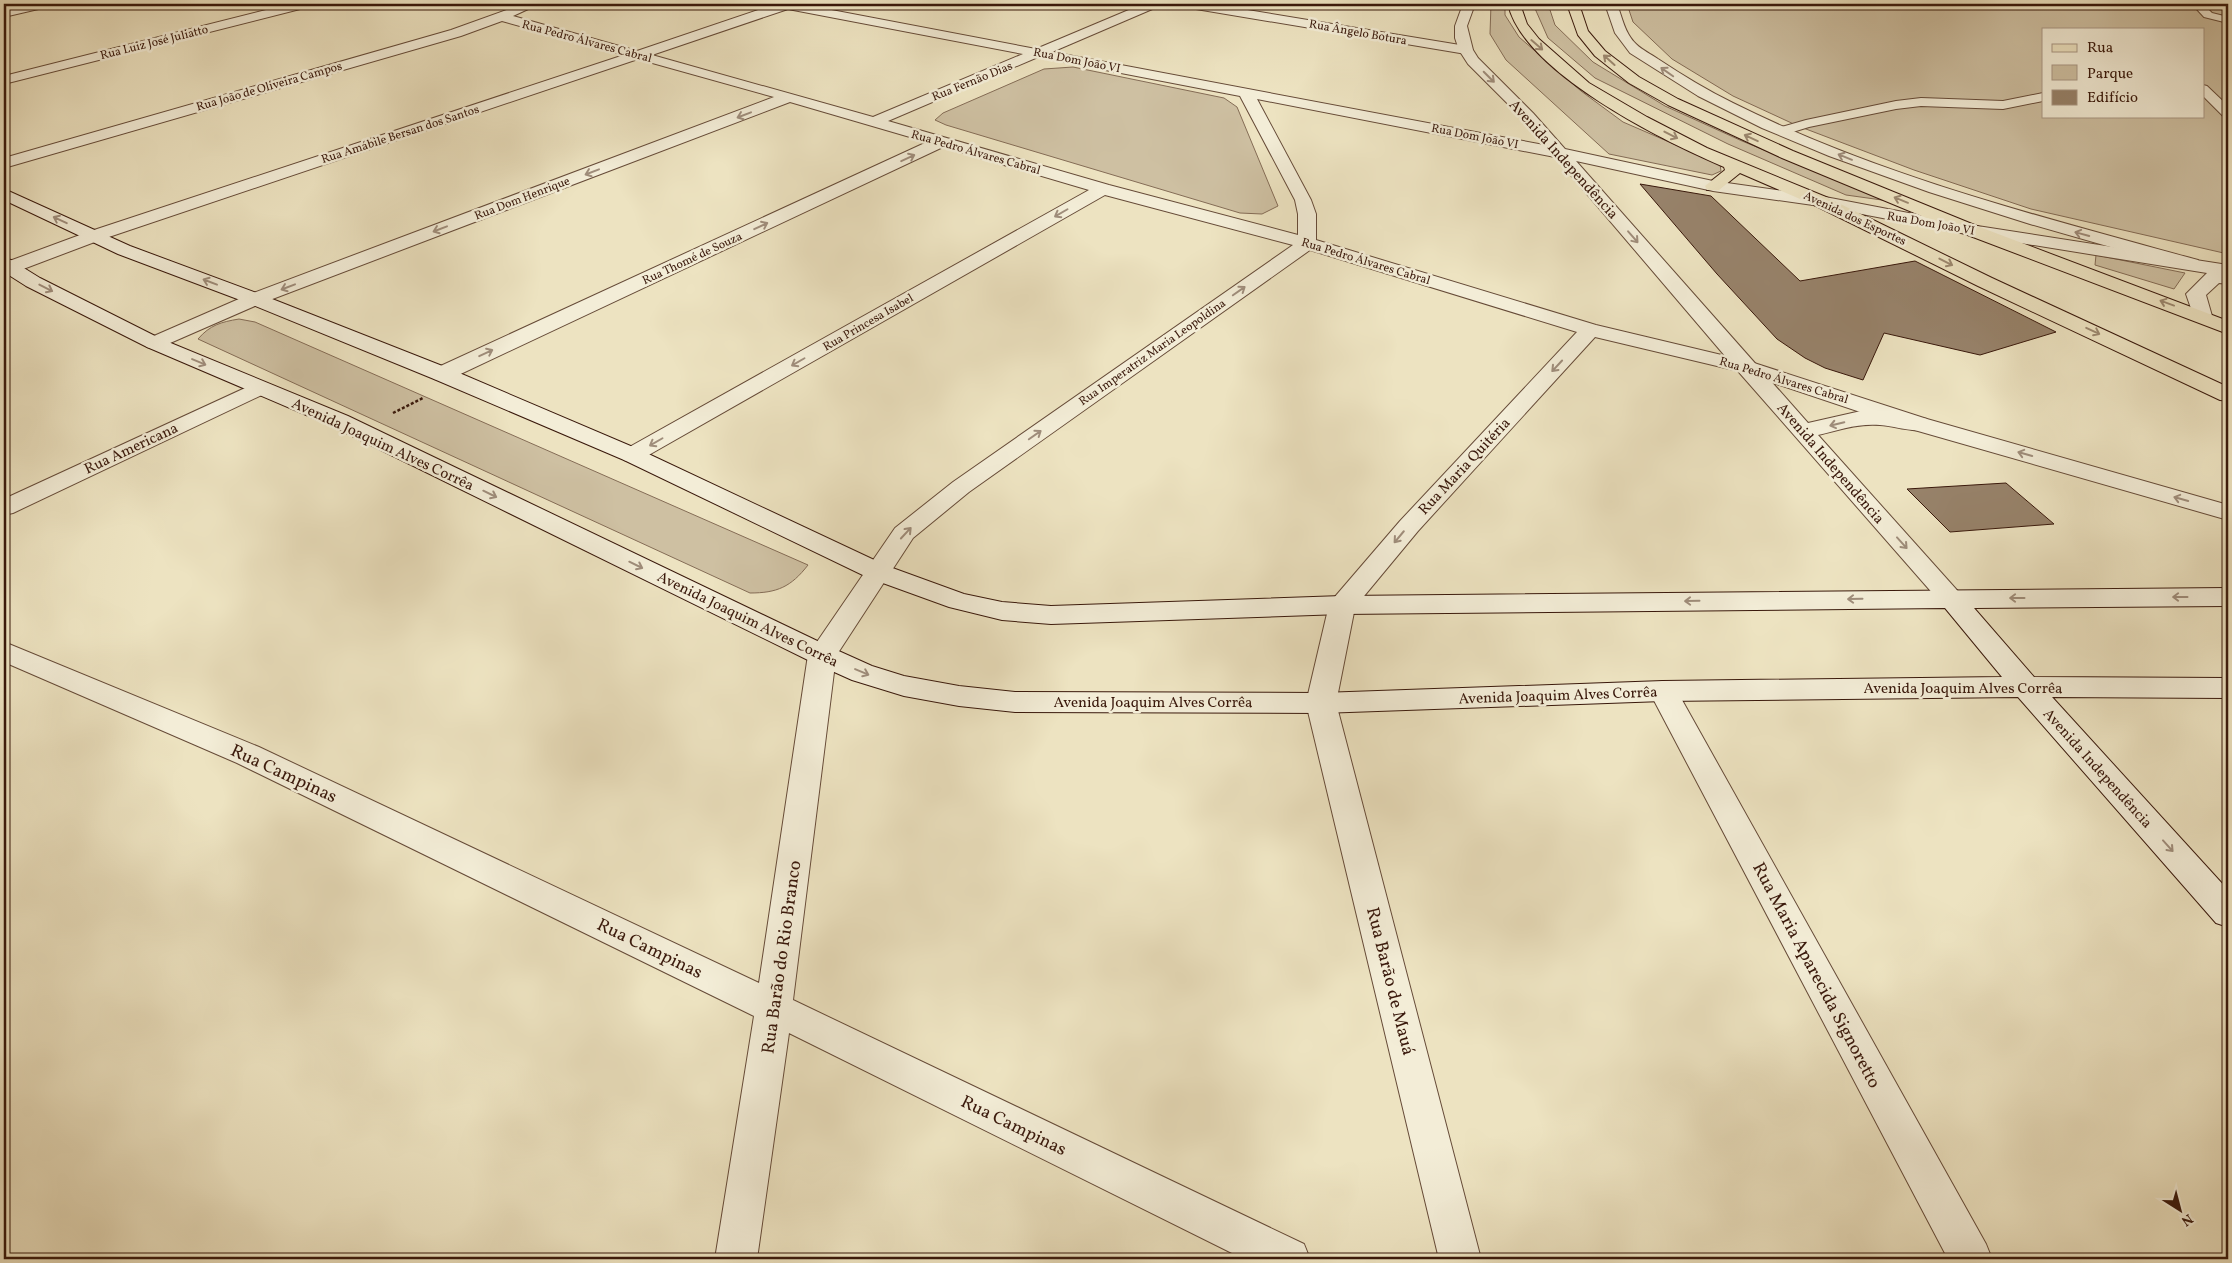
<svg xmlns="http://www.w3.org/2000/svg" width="2232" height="1263" font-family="Vollkorn,serif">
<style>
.green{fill:#cec0a2;stroke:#846c56;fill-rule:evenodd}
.building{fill:#97826a;stroke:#39180b}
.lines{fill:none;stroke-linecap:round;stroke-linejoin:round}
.service-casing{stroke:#664b38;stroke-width:2}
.minor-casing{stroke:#664b38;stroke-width:2}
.tertiary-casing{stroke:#664b38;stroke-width:2}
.secondary-casing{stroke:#39180b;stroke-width:2}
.primary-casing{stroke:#39180b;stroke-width:2}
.path{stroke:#39180b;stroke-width:2.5;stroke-dasharray:3 2;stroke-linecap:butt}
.service{fill:#f3edd7;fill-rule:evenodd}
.minor{fill:#f3edd7;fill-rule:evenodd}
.tertiary{fill:#f3edd7;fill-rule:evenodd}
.secondary{fill:#f3edd7;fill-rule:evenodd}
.primary{fill:#ede3c1;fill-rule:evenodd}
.oneway{stroke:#9c886f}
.oneway2{stroke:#9f8d7b}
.labels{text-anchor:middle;stroke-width:5;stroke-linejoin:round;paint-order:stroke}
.far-street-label{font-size:12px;fill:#39180b;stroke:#f3edd7}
.street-label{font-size:15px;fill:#39180b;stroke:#f3edd7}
.near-street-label{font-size:18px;fill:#39180b;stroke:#f3edd7}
</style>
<rect width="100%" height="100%" fill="#ede3c1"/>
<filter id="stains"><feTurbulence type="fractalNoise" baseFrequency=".004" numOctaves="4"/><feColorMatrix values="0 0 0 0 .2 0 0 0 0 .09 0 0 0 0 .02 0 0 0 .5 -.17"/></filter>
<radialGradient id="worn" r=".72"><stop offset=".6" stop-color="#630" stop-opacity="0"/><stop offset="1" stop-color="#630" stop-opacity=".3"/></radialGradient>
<path class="green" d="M1491 4H1505V15L1519 37 1581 91 1623 122 1720 164 1721 171 1712 175 1609 154 1506 60 1490 34Z
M1533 4H1548L1555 25 1593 62 1665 106 1742 141 1889 201 1846 195 1728 144 1595 78 1548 38Z
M1627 4H2228V254L2031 209 1914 170 1798 126 1733 96 1672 59 1633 22ZM2043 29H2203V116H2043Z
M1073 67 1224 98 1237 107 1278 206 1262 214 1240 213 946 125 935 120 943 113 1044 69Z
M2096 255 2185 273 2174 289 2095 265Z
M239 319 255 322 808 565C791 587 777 593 750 593L198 339C210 325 221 322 239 319Z"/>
<path class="building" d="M1640 184 1711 196 1800 281 1915 261 2056 332 1980 355 1884 333 1863 380 1825 368 1805 358 1777 339 1717 274Z
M2006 483 2054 524 1950 532 1907 489Z"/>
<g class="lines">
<g class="service-casing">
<path id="service" d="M2192 4H2203L2212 13 2228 17V23L2204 17Z
M2203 85 2207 86 2228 106V117L2223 116 2203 96Z
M2043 93V101L2003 109 1921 106 1896 109 1809 127 1783 135 1776 131 1778 128 1806 120 1896 101 1921 98 2003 101Z"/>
</g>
<g class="minor-casing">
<path id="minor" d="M28 4H49L47 7 4 17V9Z
M290 4H310L308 7 4 84V76Z
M523 4H539L513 16 637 51 776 4H800L1036 49 1143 4H1159L1157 7 1052 52 1560 148 1566 150 1568 153 1566 156 1560 158 1257 99 1311 200 1316 214V240L1596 325 1751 362 1927 419 2228 505V520L1911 429 1738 371 1595 337 1418 531 1355 607 1336 703 1481 1259H1439L1306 703 1329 605 1333 599 1400 521 1577 332 1310 250 969 492 913 538 836 656 793 1000 1304 1244 1310 1259H1244L789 1033 757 1259H715L754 1016 237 763 4 662V642L259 747 759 983 808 655 895 528 953 482 1293 245 1105 195 640 460 632 462 624 460 620 455 624 450 1089 190 943 147 450 379 442 380 434 379 431 374 434 369 927 142 790 102 262 303 161 347 154 349 147 347 144 343 147 339 248 295 774 97 638 59 100 240 18 271 11 273 4 270V263L88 232 624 55 502 21 461 36 4 168V158L451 30ZM788 9 1023 54 873 117 652 55ZM1038 57 1240 96 1295 200 1298 214V235L1109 185 888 121Z
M1184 4H1211L1466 46 1473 50 1466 54 1190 8Z
M1605 4H1617C1622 17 1625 34 1636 44 1642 50 1651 54 1658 59 1682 75 1707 90 1733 103 1879 176 2041 217 2198 260L2200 264 2198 268 2191 270 2030 224 1929 192 1829 156 1762 128 1698 96 1630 53 1615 33Z
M258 382 266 383 269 388 266 393 13 513 4 515V499Z
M1663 681 1673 684 1677 691 1986 1244 1992 1259H1948L1649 691 1653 684Z"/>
</g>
<g class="tertiary-casing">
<path id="tertiary" d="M1463 4H1475L1467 26 1473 50 1478 58 1533 113 1565 149 1713 181 1820 196 1971 225 2228 265V284L2219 283 2206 295 2212 316 2209 320 2202 322 2195 320 2186 294 2207 273 1971 235 1820 206 1713 191 1576 161 1808 423 1861 411H1880L1927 419 1930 424 1927 429C1912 433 1896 426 1880 425 1859 423 1838 430 1818 435L1964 598 1960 604 1951 607 1942 604 1737 370 1523 119 1468 64 1459 50 1455 38V26Z"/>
</g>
<g class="secondary-casing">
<path id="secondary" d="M4 189 130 246 262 295 450 369 640 450 887 566 964 594 1002 602 1051 606 1342 596 2228 588V606L1974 608 2034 677 2228 678V698L2052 697 2228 890V927L2216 923 2018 697 1663 701 1321 713 1015 712 959 706 904 696 852 680 812 662 332 426 147 347 26 286 4 272V258L11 260 40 278 161 339 348 416 832 648 872 666 904 676 959 686 1015 692 1321 693 1663 681 2002 677 1945 608 1342 614 1051 624 1002 620 949 607 869 578 624 460 434 379 248 303 118 254 4 200Z"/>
</g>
<g class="primary-casing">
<path id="primary" d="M1508 4H1520L1527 24 1539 39 1589 83 1647 117 1707 148 1826 197 1992 278 2228 387V401L2220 400 1978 286 1814 205 1740 173 1719 190H1707L1705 186 1725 170 1724 167C1663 141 1523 72 1508 4Z
M1567 4H1579L1588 31 1605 51 1639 77 1678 99 1793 151 1977 226 2228 321V334L1965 234 1782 158 1668 105 1629 83 1595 56 1578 35Z"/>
</g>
<path class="path" d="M393 413 423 398"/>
<use href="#service" class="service"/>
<use href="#minor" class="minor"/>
<use href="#tertiary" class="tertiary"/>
<use href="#secondary" class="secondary"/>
<use href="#primary" class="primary"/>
</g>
<defs><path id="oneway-shaft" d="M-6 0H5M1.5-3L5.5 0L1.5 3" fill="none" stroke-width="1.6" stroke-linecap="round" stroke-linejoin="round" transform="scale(1.25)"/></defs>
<g class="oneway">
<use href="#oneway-shaft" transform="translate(1537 45) rotate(41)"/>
<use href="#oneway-shaft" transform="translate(1609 60) rotate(-138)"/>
<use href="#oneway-shaft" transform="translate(1671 135) rotate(27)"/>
<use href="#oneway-shaft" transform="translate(1751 138) rotate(-155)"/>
<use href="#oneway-shaft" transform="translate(1901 200) rotate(-158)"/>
<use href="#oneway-shaft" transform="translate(1946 262) rotate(27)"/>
<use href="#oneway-shaft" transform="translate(2167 303) rotate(-160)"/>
<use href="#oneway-shaft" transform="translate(2093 331) rotate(25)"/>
</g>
<g class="oneway2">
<use href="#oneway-shaft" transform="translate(1667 72) rotate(-145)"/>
<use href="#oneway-shaft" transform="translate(1489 77) rotate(45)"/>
<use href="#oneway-shaft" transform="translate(744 115) rotate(159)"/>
<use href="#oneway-shaft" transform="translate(1845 157) rotate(-158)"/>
<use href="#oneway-shaft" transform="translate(908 158) rotate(-25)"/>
<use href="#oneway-shaft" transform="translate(592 172) rotate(159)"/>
<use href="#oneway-shaft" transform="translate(1061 213) rotate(150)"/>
<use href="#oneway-shaft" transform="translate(60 220) rotate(-155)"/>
<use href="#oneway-shaft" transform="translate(761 226) rotate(-25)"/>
<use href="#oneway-shaft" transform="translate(440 229) rotate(159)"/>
<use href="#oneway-shaft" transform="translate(2082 234) rotate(-165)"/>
<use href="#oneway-shaft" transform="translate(1633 237) rotate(49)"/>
<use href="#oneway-shaft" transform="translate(210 282) rotate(-159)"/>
<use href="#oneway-shaft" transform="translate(288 287) rotate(159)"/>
<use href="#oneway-shaft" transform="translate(46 288) rotate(27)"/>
<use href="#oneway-shaft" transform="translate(1239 291) rotate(-35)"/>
<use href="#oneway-shaft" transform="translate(486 353) rotate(-25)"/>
<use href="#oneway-shaft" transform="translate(199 362) rotate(23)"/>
<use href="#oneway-shaft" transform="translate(798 362) rotate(150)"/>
<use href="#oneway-shaft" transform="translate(1557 366) rotate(133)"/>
<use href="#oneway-shaft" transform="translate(1837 424) rotate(167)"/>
<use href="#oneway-shaft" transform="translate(1035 435) rotate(-35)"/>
<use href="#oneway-shaft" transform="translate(656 442) rotate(150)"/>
<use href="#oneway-shaft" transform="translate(2025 454) rotate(-164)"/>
<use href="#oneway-shaft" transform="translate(490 494) rotate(26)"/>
<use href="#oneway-shaft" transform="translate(2181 499) rotate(-164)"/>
<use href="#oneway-shaft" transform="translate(906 533) rotate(-47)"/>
<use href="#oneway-shaft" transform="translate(1399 537) rotate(130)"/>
<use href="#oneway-shaft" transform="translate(1902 543) rotate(48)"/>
<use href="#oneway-shaft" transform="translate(636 565) rotate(26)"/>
<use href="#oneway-shaft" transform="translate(2180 597) rotate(180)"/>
<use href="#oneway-shaft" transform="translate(2017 598) rotate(180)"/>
<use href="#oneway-shaft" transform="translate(1855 599) rotate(179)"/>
<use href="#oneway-shaft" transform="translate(1692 601) rotate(179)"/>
<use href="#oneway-shaft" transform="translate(862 672) rotate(23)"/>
<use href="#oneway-shaft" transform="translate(2168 846) rotate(48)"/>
</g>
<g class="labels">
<g class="far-street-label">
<text transform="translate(1358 32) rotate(10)" y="4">Rua Ângelo Botura</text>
<text transform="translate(587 41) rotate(15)" y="4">Rua Pedro Álvares Cabral</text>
<text transform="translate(154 42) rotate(-14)" y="4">Rua Luiz José Juliatto</text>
<text transform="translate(1077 60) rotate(11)" y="4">Rua Dom João VI</text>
<text transform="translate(972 81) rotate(-22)" y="4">Rua Fernão Dias</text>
<text transform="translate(269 86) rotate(-16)" y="4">Rua João de Oliveira Campos</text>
<text transform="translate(400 134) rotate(-18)" y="4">Rua Amábile Bersan dos Santos</text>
<text transform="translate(1475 136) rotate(11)" y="4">Rua Dom João VI</text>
<text transform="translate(976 152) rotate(16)" y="4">Rua Pedro Álvares Cabral</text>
<text transform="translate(522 198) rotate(-21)" y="4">Rua Dom Henrique</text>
<text transform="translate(1855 218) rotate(25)" y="4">Avenida dos Esportes</text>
<text transform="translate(1931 223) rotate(10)" y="4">Rua Dom João VI</text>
<text transform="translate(692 258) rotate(-25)" y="4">Rua Thomé de Souza</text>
<text transform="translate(1366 261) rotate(17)" y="4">Rua Pedro Álvares Cabral</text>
<text transform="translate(868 322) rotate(-30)" y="4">Rua Princesa Isabel</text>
<text transform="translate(1152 352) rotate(-35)" y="4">Rua Imperatriz Maria Leopoldina</text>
<text transform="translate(1784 380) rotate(17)" y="4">Rua Pedro Álvares Cabral</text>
</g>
<g class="street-label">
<text transform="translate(1564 159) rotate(48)" y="5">Avenida Independência</text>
<text transform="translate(383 444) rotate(25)" y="5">Avenida Joaquim Alves Corrêa</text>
<text transform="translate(131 448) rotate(-25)" y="5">Rua Americana</text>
<text transform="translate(1831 463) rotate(49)" y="5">Avenida Independência</text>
<text transform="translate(1464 466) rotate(-47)" y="5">Rua Maria Quitéria</text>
<text transform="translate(748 619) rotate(26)" y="5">Avenida Joaquim Alves Corrêa</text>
<text x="1963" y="693">Avenida Joaquim Alves Corrêa</text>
<text transform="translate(1558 695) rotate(-2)" y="5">Avenida Joaquim Alves Corrêa</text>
<text x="1153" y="707">Avenida Joaquim Alves Corrêa</text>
<text transform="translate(2098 768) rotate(48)" y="5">Avenida Independência</text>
</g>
<g class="near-street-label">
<text transform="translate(284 773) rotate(25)" y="6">Rua Campinas</text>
<text transform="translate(650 948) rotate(26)" y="6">Rua Campinas</text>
<text transform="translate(781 957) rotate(-82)" y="6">Rua Barão do Rio Branco</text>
<text transform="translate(1817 975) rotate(62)" y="6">Rua Maria Aparecida Signoretto</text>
<text transform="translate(1391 981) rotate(76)" y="6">Rua Barão de Mauá</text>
<text transform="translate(1014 1125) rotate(26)" y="6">Rua Campinas</text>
</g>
</g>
<rect width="2232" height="1263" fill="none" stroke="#ede3c1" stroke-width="20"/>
<rect x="5" y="5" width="2222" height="1253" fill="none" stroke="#39180b" stroke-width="2.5"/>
<rect x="10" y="10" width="2212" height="1243" fill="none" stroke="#39180b"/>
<rect x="2042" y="28" width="162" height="90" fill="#f3edd7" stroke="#a99885"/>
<rect x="2052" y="44" width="25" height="8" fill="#ede3c1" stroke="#a99885"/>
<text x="2087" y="52" font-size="15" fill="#39180b">Rua</text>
<rect x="2052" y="65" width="25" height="15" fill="#cec0a2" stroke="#a99885"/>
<text x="2087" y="78" font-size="15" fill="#39180b">Parque</text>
<rect x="2052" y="90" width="25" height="15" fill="#97826a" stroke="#a99885"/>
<text x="2087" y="102" font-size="15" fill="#39180b">Edifício</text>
<g transform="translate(2180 1210) rotate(144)" stroke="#f3edd7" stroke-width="4" paint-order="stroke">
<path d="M0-4L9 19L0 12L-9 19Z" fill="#39180b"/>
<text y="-8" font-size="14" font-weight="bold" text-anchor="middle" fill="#39180b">N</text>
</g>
<rect width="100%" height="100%" filter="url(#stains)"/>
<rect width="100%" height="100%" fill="url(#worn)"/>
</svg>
